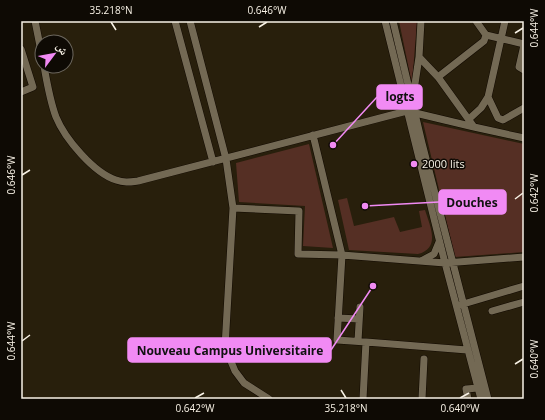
<svg xmlns="http://www.w3.org/2000/svg" width="545" height="420" font-family="'Open Sans','Noto Naskh Arabic',sans-serif">
<style>
.green{fill:#552f24}
.lines{fill:none;stroke-linecap:round;stroke-linejoin:round}
.minor-casing{stroke:#110900;stroke-width:8}
.minor{stroke:#736954;stroke-width:7}
.ticks{fill:none;stroke:#f8f2e6;stroke-width:1.5}
.poi-dot{fill:#f18af4;stroke:#0e0a04;stroke-width:1.5}
.labels{text-anchor:middle;stroke-width:3;stroke-linejoin:round;paint-order:stroke}
.poi-label{font-size:11px;fill:#f8f2e6;stroke:#0e0a04;text-anchor:start}
.leader{fill:none;stroke:#f18af4;stroke-width:1.5}
.callout-dot{fill:#f18af4;stroke:#0e0a04;stroke-width:1.5}
.callout{fill:#f18af4;stroke:#f18af4;stroke-width:1.5}
.callout-label{font-size:12px;text-anchor:middle;font-weight:bold;fill:#111}
.neatline{fill:none;stroke:#f8f2e6;stroke-width:1.5}
.ticks-label{font-size:10px;text-anchor:middle;fill:#f8f2e6}
</style>
<rect width="100%" height="100%" fill="#281f0c"/>
<path class="green" d="M399 21H417L412 84Z
M423 122 524 144V252L455 257Z
M309 144 333 248 303 246 305 206 239 202 236 163Z
M347 198 354 226 394 217 400 232 422 227 419 211 425 210C430 226 441 248 418 254L349 250 338 200Z"/>
<g class="lines">
<g class="minor-casing">
<path id="minor" d="M35 21 42 56
M175 21 213 162
M190 21 226 159 233 208 225 347 235 371 244 383 269 399
M385 21 445 263 481 399
M393 21 422 143 488 399
M421 21 419 57 438 77 484 41 486 35 476 21
M486 35 524 44
M524 45 519 67 524 70
M21 49 33 87 21 92
M44 66C47 83 50 101 56 117 65 139 94 173 116 180 124 183 130 182 138 181L407 111 474 127 438 77
M413 97 419 57
M488 97 498 118 503 120 524 108
M469 119 481 108 488 97 505 21
M474 127 524 138
M313 135 342 255 337 340 366 342
M233 208 299 211 298 254 342 255 445 263 524 257
M421 261 434 254 439 242
M460 305 524 286
M492 311 524 302
M338 318 359 319
M358 341 360 307
M363 399 366 342 467 350
M422 399 424 359
M468 399 466 389 478 388"/>
</g>
<use href="#minor" class="minor"/>
</g>
<path class="ticks" d="M111 22 116 30M259 27 267 22M515 33 523 28M22 175 30 170M515 199 523 193M22 341 30 335M515 364 523 359M341 390 346 398M195 398 204 393M460 398 469 393"/>
<circle class="poi-dot" cx="414" cy="164" r="4"/>
<g class="labels">
<g class="poi-label">
<text x="422" y="168">2000 lits</text>
</g>
</g>
<path class="leader" d="M333 145L377 97M365 206L439 202M373 286L331 350"/>
<g class="callout-dot">
<circle cx="333" cy="145" r="4"/>
<circle cx="365" cy="206" r="4"/>
<circle cx="373" cy="286" r="4"/>
</g>
<g class="callout">
<rect x="377" y="85" width="45" height="24" rx="4"/>
<rect x="439" y="190" width="67" height="24" rx="4"/>
<rect x="128" y="338" width="203" height="24" rx="4"/>
</g>
<g class="callout-label">
<text x="400" y="101">logts</text>
<text x="472" y="207">Douches</text>
<text x="230" y="355">Nouveau Campus Universitaire</text>
</g>
<rect width="545" height="420" fill="none" stroke="#0e0a04" stroke-width="44"/>
<g transform="translate(54 54) rotate(58)"><circle r="19" fill="#0e0a04" stroke="#6c675e"/>
<path d="M0-3L7 15L0 10L-7 15Z" fill="#f18af4"/>
<text y="-6" font-size="11" font-weight="bold" text-anchor="middle" fill="#f8f2e6">ش</text>
</g>
<rect x="22" y="22" width="501" height="376" class="neatline"/>
<g class="ticks-label">
<text x="111" y="14">35.218°N</text>
<text x="267" y="14">0.646°W</text>
<text transform="translate(534 28) rotate(-90)" y="4">0.644°W</text>
<text transform="translate(11 175) rotate(-90)" y="4">0.646°W</text>
<text transform="translate(534 193) rotate(-90)" y="4">0.642°W</text>
<text transform="translate(11 341) rotate(-90)" y="4">0.644°W</text>
<text transform="translate(534 359) rotate(-90)" y="4">0.640°W</text>
<text x="195" y="412">0.642°W</text>
<text x="346" y="412">35.218°N</text>
<text x="460" y="412">0.640°W</text>
</g>
</svg>
